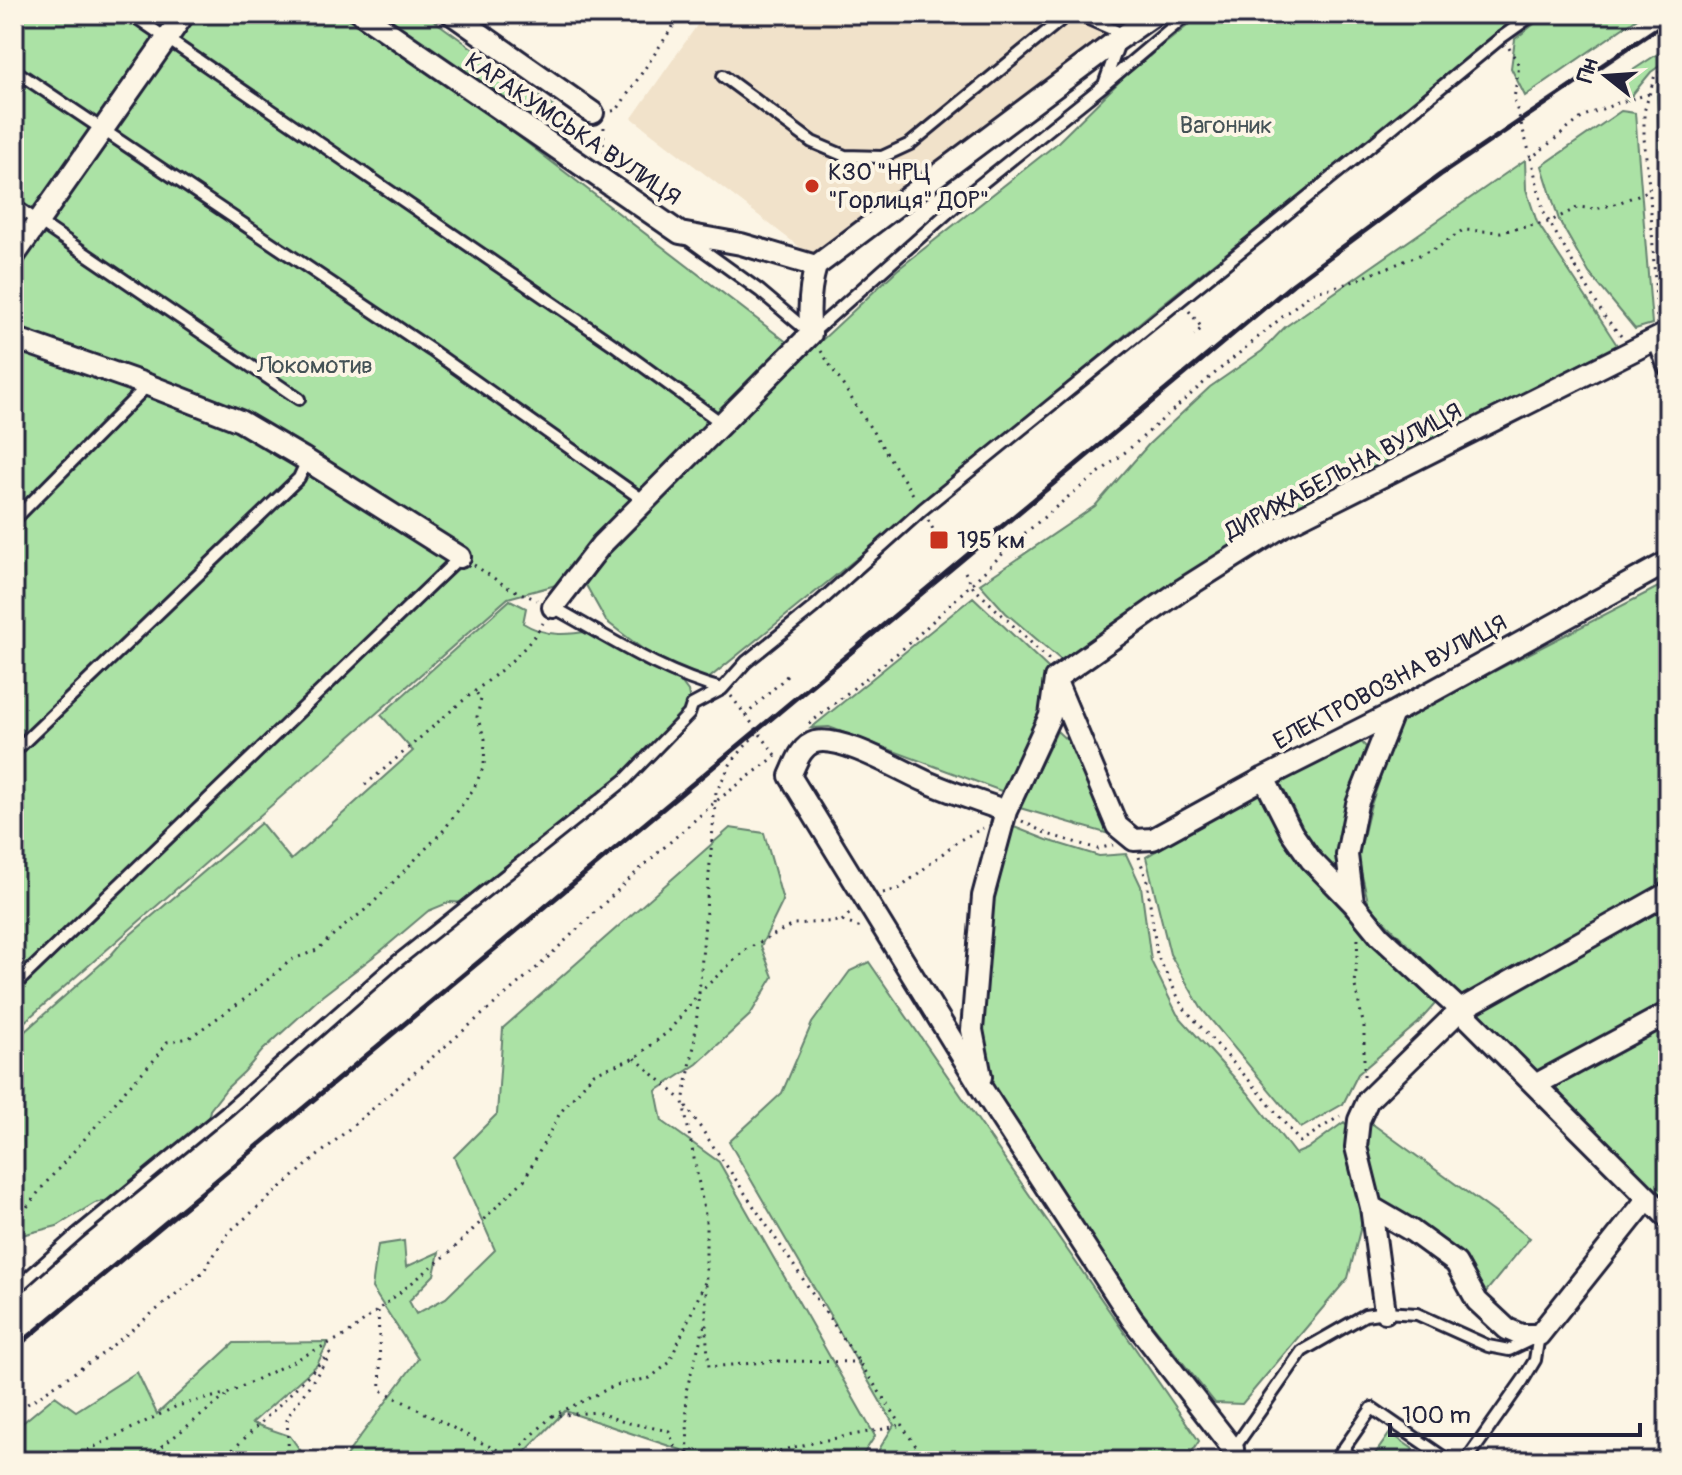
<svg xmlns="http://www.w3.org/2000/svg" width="1682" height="1475" font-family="Pangolin,sans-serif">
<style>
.built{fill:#f1e2ca}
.green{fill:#abe2a5;stroke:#668270;stroke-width:2}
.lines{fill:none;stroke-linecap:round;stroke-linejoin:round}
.service-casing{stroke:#22223b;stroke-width:16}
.minor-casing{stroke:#22223b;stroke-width:26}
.path{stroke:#22223b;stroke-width:3;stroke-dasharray:2 6;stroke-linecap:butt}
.service{stroke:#fcf5e5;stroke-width:10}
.minor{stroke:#fcf5e5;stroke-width:20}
.rail{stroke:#22223b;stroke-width:5}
.poi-dot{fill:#c8321e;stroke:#fcf5e5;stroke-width:3}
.labels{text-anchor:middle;stroke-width:8;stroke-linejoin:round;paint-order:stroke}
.park-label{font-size:24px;fill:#445256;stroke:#fcf5e5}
.street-label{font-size:24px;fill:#22223b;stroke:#fcf5e5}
.poi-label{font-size:24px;fill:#22223b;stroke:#fcf5e5;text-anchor:start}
</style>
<rect width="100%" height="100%" fill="#fcf5e5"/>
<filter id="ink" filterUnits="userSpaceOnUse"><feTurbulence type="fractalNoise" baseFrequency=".0125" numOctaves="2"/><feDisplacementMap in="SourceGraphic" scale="16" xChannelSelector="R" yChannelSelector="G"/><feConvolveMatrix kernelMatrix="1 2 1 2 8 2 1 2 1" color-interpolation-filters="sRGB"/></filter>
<g filter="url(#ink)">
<path class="built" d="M705 14H1139L810 255 632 118Z"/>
<path class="green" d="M14 14H341L514 133 805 356 897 270 1055 145 1125 76 1202 14H1521L1497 32 1356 150 1150 314 914 512 708 679 653 657 606 621 582 578 508 598 14 1031Z
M376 14H425L574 122 560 142Z
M1547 14H1643L1525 96 1511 68 1515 39Z
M1668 47V60L1651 72 1628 100 1612 84Z
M1668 71V302L1657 96 1659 78Z
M1621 111 1635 113 1652 324 1635 329 1589 273 1559 220 1542 166Z
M1525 160 1526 189 1537 222 1617 345 1361 477 1353 466 1327 482 1330 495 1169 588 1061 660 1006 613 980 584 1095 506 1149 444 1210 387 1262 351 1285 327Z
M1668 582V1202L1369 906 1358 858 1370 808 1400 720Z
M973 597 1048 668C1051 714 1026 754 1004 792L829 727 811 728Z
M510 600 526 608 523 623C545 637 567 635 591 631L643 665 682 683 688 691 690 701 688 708 626 773 471 903 450 902 428 911 382 950 322 996 263 1050 244 1072 227 1088 210 1110 208 1120 114 1199 95 1203 57 1226 14 1237V1041L111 955 123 941 261 823 291 860 413 751 381 715Z
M1057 731 1072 745 1109 834 1020 808Z
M1358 738 1366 747 1344 811 1337 878 1283 801 1280 784Z
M1260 789 1298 863 1374 943 1399 965 1435 1004 1418 1023 1358 1074 1343 1104 1301 1128 1201 1008 1170 954 1146 857Z
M1009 825 1047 840 1099 856 1126 854 1141 886 1151 961 1177 1014 1248 1093 1295 1154 1307 1149 1344 1122 1351 1129 1362 1222 1348 1278 1242 1404 1215 1403 1142 1312 992 1088 981 1032 991 895Z
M730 828 764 833 783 901 761 946 773 977 750 1015 697 1064 656 1091 662 1121 719 1162 875 1436 859 1461H684L687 1452 565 1411 524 1453 529 1461H342L418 1359 372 1288 378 1245 404 1241 406 1267 439 1252 434 1275 409 1301 416 1314 446 1298 495 1250 454 1157 497 1114 503 1028Z
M869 962 1199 1441 1186 1461H872L894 1425 729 1142 782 1093 812 1023 850 971Z
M1367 1120 1530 1238 1480 1299 1379 1204 1367 1153 1365 1131Z
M328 1342 317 1365 252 1423 290 1436 308 1461H14V1430L55 1396 76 1411 137 1372 157 1414 234 1343Z
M1390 1433 1413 1449 1405 1461H1370Z"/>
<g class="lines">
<g class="service-casing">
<path id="service" d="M131 14 617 347 723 424
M1077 14 1116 31 1121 37 1105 82
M14 70 431 350 646 502
M723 76 812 142 845 156 882 157 910 144 1068 14
M14 205 299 399
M688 239 760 291 811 334 971 192 1104 85 1188 14
M14 520 148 385
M553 607C608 637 661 673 722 689
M14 752 299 478 304 467 303 460
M14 986 460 557
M14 1290 78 1233 229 1109 395 963 625 780 689 714 692 705 722 689 746 662 813 608 923 509 1359 155 1502 37 1534 14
M1342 1450 1358 1461
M1225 1461 1302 1351 1365 1315 1385 1312 1417 1314 1488 1346 1509 1350 1530 1340
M1335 1461 1372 1408 1449 1461
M1466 1461 1523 1380 1535 1360 1539 1335"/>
</g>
<g class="minor-casing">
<path id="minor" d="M362 14 680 233 741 244 816 266
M452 14 593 113
M14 256 184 14
M14 338 148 385 240 421 303 458 460 557
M1658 339 1668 365
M553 607 601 545 811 334C808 310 809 289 816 266L1112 44 1155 14
M1055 679 1117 826 1134 840 1153 839 1264 778 1393 713 1668 562
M1055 679 1180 591 1283 526 1668 333
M1393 713 1357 804 1347 855 1353 903 1380 936 1460 1010 1668 1218
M1264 778 1292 833 1311 860 1353 903
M1006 811C979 801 951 793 925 781 900 770 841 735 815 742 801 746 796 763 790 776L984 1092 1132 1319 1233 1449
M981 1077 972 1030 983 896 1006 811 1050 716 1055 679
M1535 1085 1668 1013
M1371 1207 1412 1231 1456 1263 1477 1301 1507 1329 1521 1335H1539L1648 1198
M1385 1312 1371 1207 1356 1147 1359 1120 1368 1100 1460 1010 1668 893"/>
</g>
<path class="path" d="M1488 14 1494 24
M1509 48 1519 65 1514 99 1531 158
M612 111 617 110 676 22 680 14
M604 127 603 149 606 159
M1189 311 1202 328 1194 335
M1657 317 1650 195 1644 138V112L1655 75 1668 66
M1621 336 1604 316 1544 213 1531 158 1584 116 1618 103 1649 94
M821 351 916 499
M928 520 935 533
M474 565 507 587 537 600
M965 572 973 587 1050 661
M731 696 776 755 780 751
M745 716 789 674
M809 724 911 642 1018 539 1068 497 1128 450 1207 380 1311 293 1349 283 1437 248 1463 230 1501 232 1549 222 1579 207 1596 209 1618 203 1650 190
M365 785C397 759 427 731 459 704 489 679 523 657 543 623
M1022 821 1047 834 1098 849 1113 845
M1139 857 1147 881 1157 955 1183 1007 1256 1088 1300 1142 1340 1116
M883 893 899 889 958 841 983 828
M842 921 853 910
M1358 939 1355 986 1364 1027V1078
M635 1058 682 1100
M686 1106 926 1461
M14 1216 27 1207 44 1185 102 1119 127 1088 157 1057 167 1042 189 1038 246 998 291 960 317 950 332 936 370 906 444 830 474 788 484 766 485 739 477 717 481 699 475 691
M378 1311 381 1390 480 1442 511 1456 509 1461
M860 1362 776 1361 709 1367 706 1331V1220L683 1102 694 1046 699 993 745 950 794 924 842 921 861 928
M14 1413 102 1354 203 1272 229 1232 541 964 641 868 715 802 776 756
M552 1416 616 1385 650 1378 669 1363 706 1280
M511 1456 552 1416 597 1412 624 1422 669 1431 677 1454V1461
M66 1461 177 1406 229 1393 348 1334 449 1253 524 1180 560 1113 594 1073 635 1058 669 1031 699 993 716 792 731 763 757 732
M143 1461 226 1396
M221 1461 275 1409 334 1349
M289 1461 287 1418 329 1357
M686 1461 688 1452 686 1391 705 1324
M749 1461C798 1442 851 1437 901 1425"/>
<use href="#service" class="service"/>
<use href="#minor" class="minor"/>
<path class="rail" d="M14 1349 1293 284 1440 175 1668 21"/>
</g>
</g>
<g class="poi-dot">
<circle cx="812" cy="186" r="8"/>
<rect x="929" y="530" width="20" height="20" rx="4"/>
</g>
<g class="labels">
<g class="park-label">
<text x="1226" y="133">Вагонник</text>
<text x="315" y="373">Локомотив</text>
</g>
<g class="street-label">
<text transform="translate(573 129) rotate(34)" y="8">КАРАКУМСЬКА ВУЛИЦЯ</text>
<text transform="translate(1343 471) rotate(-28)" y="8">ДИРИЖАБЕЛЬНА ВУЛИЦЯ</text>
<text transform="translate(1390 682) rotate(-28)" y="8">ЕЛЕКТРОВОЗНА ВУЛИЦЯ</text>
</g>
<g class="poi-label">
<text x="828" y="180">КЗО "НРЦ<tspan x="828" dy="28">"Горлиця" ДОР"</tspan></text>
<text x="957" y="548">195 км</text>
</g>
</g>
<rect width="1682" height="1475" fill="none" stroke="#fcf5e5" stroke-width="48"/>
<rect x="24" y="24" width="1634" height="1427" fill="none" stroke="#22223b" stroke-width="3" filter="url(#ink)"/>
<g transform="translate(1606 76) rotate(287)" stroke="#fcf5e5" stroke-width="6" paint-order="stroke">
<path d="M0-6L14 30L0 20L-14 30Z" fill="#22223b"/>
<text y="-12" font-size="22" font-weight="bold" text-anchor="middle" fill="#22223b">Пн</text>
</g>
<path d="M1390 1423v12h250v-12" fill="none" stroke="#22223b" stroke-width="4"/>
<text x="1402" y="1423" font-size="24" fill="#22223b" stroke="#fcf5e5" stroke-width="6" paint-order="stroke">100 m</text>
</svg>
